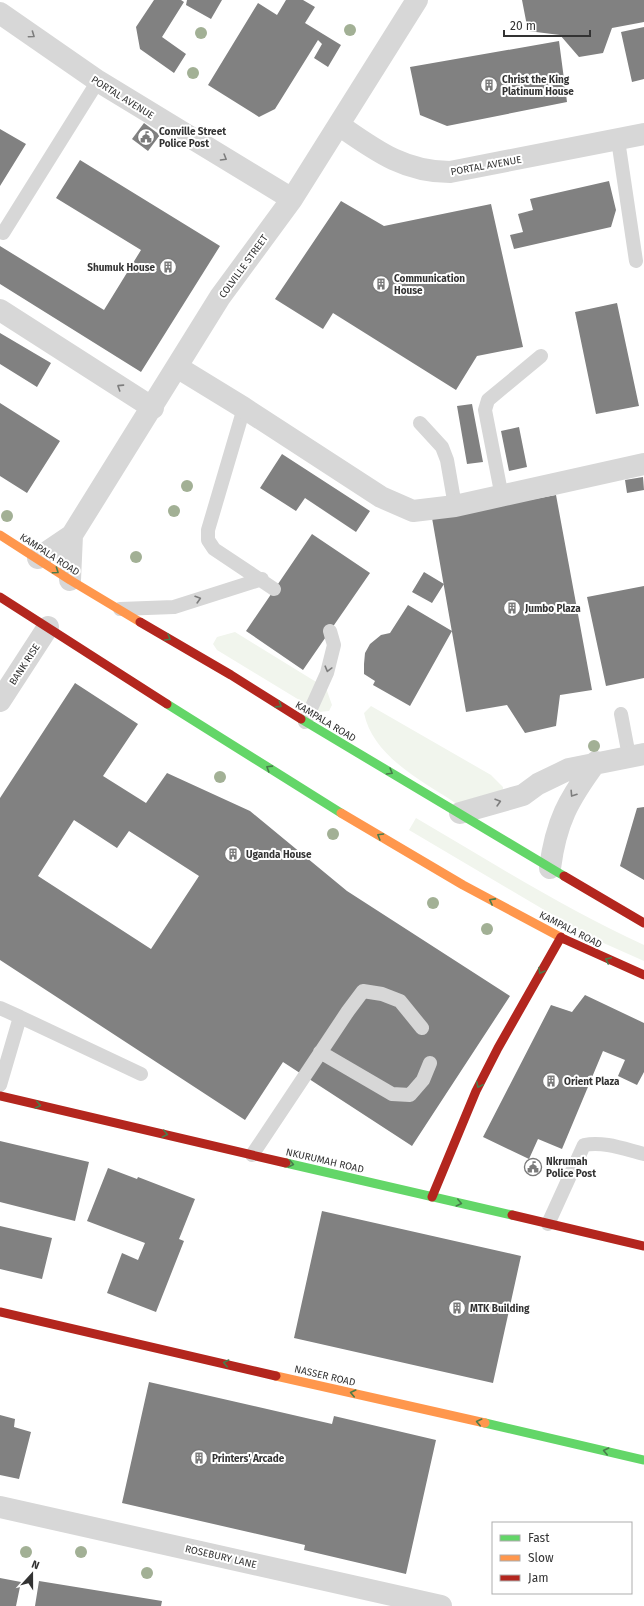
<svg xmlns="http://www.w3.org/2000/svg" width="644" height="1606" font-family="'Fira Sans',sans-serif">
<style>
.green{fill:#f1f5ed}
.building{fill:#818181;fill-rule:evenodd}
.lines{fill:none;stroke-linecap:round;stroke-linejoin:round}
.lane{stroke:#d7d7d7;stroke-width:14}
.street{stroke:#d7d7d7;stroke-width:22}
.fast{stroke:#63d668;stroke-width:9}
.slow{stroke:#ff974d;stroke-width:9}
.jam{stroke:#b3261e;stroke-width:9}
.tree{fill:#a2b095}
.oneway{stroke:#7d7d7d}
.oneway2{stroke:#497c4b}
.labels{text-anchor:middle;stroke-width:4;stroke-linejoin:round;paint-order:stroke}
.poi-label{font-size:10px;font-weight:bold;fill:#333;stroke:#fff;text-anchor:start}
.street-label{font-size:10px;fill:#333;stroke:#fff}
</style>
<rect width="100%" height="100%" fill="#fff"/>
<path class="green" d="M235 632 326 688 332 705 329 711 319 712 217 650 213 644 217 637Z
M371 706 491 775 503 787 502 799 460 806C425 782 373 758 364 713Z
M416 818C491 862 565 909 644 945V961L590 937 409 830Z"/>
<path class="building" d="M154 0H181L184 2 162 37 186 54 174 73 140 49 136 27Z
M187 0H222L211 19 186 5Z
M286 0H303L315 7 305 23 341 45 328 67 314 58 322 44 318 40 275 109 259 117 208 85 258 3 277 15Z
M522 0H644V22L612 28 603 53 579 57 560 35 528 31Z
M644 27V79L632 82 621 32Z
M559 41 567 102 447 126 420 115 410 67Z
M144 123 160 135 148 151 132 139Z
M0 129 26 144 0 186Z
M80 160 220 246 141 372 0 284V246L104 310 141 250 56 198Z
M609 181 616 210 611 227 514 249 510 235 523 232 518 214 533 210 530 199Z
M341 201 384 226 491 204 523 347 477 356 456 390 333 313 323 329 275 299Z
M617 303 639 406 596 414 575 312Z
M0 333 51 363 37 387 0 364Z
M0 403 60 441 27 493 0 476Z
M472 404 483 462 467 464 457 406Z
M519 427 527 467 509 471 501 431Z
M282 454 370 511 356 532 305 498 296 511 260 488Z
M643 477 644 490 627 493 625 480Z
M556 495 592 690 560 695 556 726 525 733 507 705 466 712 432 518Z
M312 534 370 573 303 670 246 631Z
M424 572 444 584 432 603 412 592Z
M644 586V678L606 686 587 597Z
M408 605 452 631 410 706 373 685 375 681 364 674V664L365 653 370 644 381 635 390 633Z
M75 683 138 724 103 776 146 803 167 773 250 811 347 891 510 996 412 1146 283 1062 245 1120 0 960V798ZM74 820 117 848 129 831 199 876 151 949 38 876Z
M644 807V880L620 866 637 808Z
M585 995 644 1023V1072L637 1085 618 1076 625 1060 603 1051 562 1149 538 1139 529 1159 483 1137 551 1005 572 1012Z
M0 1141 89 1162 75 1221 0 1202Z
M108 1168 137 1179 138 1177 195 1199 179 1239 184 1241 156 1312 107 1293 122 1253 138 1260 145 1243 87 1221Z
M322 1211 521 1256 493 1383 294 1338Z
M0 1226 52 1238 42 1279 0 1269Z
M149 1382 332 1424 334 1416 436 1440 406 1574 304 1550 305 1545 122 1503Z
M0 1415 15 1419 14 1427 31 1432 19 1479 0 1475Z
M0 1578 21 1582 16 1606H0Z
M39 1581 162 1601 161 1606H35Z"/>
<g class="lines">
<path class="lane" d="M618 140 636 261
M3 233 98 81
M244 408 208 530V540L214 549 274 589
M420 423 442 447 447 460 455 506
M502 497 485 410 488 400 541 356
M120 609 174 607 262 579
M621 714 629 756
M305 722 327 673 334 645 330 631
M0 1008 20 1017 0 1085
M20 1017 141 1074
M320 1052 392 1094 410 1095 423 1080 430 1063
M252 1155 348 1011 363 991 382 994 400 1001 422 1028
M548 1224 584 1145C604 1141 624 1149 644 1154"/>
<path class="street" d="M0 13 98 81 292 199
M339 125C375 150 404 172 450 172L644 134
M0 310 153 408
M177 367 244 408 381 497 413 511 455 506 644 464
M38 558 72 535 220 297 292 199 417 0
M70 580 72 535
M0 701 48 627
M460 813 523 795 538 784 569 769 644 754
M550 868C556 822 568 800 596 762
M0 1507 441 1606"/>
<path class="fast" d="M167 704 341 813
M301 719 564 876
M286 1163 512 1215
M485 1423 644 1460"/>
<path class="slow" d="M0 535 70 580 140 622
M341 813 463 885 564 939
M276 1376 485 1423"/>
<path class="jam" d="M0 597 167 704
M140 622 231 675 301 719
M564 876 644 923
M564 939 644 975
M0 1096 286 1163
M432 1197 476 1091 498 1048 561 937
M512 1215 644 1246
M0 1312 276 1376"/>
</g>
<g class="tree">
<circle cx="350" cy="30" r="6"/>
<circle cx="201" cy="33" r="6"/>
<circle cx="193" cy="73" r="6"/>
<circle cx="187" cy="486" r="6"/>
<circle cx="174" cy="511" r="6"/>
<circle cx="7" cy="516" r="6"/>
<circle cx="136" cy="557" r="6"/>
<circle cx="594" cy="746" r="6"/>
<circle cx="220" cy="777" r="6"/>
<circle cx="333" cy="834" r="6"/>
<circle cx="433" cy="903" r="6"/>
<circle cx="487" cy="929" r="6"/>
<circle cx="26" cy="1552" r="6"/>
<circle cx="81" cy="1552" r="6"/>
<circle cx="147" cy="1573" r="6"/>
</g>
<defs><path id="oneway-chevron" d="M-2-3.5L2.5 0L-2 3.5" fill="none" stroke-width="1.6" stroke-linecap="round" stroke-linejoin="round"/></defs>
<g class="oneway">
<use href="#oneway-chevron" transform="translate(32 35) rotate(35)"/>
<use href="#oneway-chevron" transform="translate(224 158) rotate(31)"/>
<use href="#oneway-chevron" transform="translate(120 387) rotate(-147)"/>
<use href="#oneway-chevron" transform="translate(198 599) rotate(-17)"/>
<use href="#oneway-chevron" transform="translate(328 669) rotate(105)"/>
<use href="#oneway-chevron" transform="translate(573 794) rotate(123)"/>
<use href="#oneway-chevron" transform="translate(498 802) rotate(-16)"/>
</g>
<g class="oneway2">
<use href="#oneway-chevron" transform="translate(56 571) rotate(35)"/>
<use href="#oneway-chevron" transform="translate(168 638) rotate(30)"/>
<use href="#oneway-chevron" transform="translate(279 705) rotate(33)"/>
<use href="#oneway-chevron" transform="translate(269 768) rotate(-148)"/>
<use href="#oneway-chevron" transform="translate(390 772) rotate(30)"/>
<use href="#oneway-chevron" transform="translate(380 836) rotate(-149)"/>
<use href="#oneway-chevron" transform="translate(492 901) rotate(-152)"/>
<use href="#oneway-chevron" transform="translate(608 960) rotate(-155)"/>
<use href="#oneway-chevron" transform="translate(541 971) rotate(120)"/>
<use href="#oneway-chevron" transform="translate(479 1085) rotate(116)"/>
<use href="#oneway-chevron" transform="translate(38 1105) rotate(13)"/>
<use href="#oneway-chevron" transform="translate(165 1134) rotate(13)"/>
<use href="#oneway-chevron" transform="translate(291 1164) rotate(13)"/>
<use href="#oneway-chevron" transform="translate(459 1203) rotate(13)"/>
<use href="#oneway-chevron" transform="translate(226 1363) rotate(-167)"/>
<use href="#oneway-chevron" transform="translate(353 1393) rotate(-167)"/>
<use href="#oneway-chevron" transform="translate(479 1422) rotate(-167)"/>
<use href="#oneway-chevron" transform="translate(606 1451) rotate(-167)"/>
</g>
<defs>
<g id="building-ring" transform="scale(0.9)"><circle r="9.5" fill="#fff" stroke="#7a7a7a" stroke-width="1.5"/><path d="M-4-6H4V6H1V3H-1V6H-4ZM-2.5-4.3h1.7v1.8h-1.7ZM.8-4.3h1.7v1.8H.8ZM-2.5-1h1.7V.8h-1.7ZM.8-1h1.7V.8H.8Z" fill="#7a7a7a"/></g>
<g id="civic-ring" transform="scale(0.9)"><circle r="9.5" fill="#fff" stroke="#7a7a7a" stroke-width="1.5"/><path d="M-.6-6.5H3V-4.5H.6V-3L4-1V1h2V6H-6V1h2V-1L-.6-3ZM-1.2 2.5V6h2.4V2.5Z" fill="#7a7a7a"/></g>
</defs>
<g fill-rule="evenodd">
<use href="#building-ring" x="489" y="85"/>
<use href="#civic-ring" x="146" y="137"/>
<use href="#building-ring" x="168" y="267"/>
<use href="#building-ring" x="381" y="284"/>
<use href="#building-ring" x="512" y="608"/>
<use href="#building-ring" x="233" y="854"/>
<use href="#building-ring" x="551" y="1081"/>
<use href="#civic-ring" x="533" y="1167"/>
<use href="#building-ring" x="457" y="1308"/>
<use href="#building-ring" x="199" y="1458"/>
</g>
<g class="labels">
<g class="poi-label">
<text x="502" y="83">Christ the King<tspan x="502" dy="12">Platinum House</tspan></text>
<text x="159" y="135">Conville Street<tspan x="159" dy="12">Police Post</tspan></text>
<text x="155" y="271" text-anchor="end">Shumuk House</text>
<text x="394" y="282">Communication<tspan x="394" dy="12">House</tspan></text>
<text x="525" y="612">Jumbo Plaza</text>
<text x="246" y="858">Uganda House</text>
<text x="564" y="1085">Orient Plaza</text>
<text x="546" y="1165">Nkrumah<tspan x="546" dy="12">Police Post</tspan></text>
<text x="470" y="1312">MTK Building</text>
<text x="212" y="1462">Printers' Arcade</text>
</g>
<g class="street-label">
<text transform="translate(123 97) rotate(32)" y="4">PORTAL AVENUE</text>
<text transform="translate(486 165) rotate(-10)" y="4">PORTAL AVENUE</text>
<text transform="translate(243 266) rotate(-54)" y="4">COLVILLE STREET</text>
<text transform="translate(50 554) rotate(33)" y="4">KAMPALA ROAD</text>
<text transform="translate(24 664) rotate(-57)" y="4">BANK RISE</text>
<text transform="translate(326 721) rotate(31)" y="4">KAMPALA ROAD</text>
<text transform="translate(571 929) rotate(27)" y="4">KAMPALA ROAD</text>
<text transform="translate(325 1160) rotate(13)" y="4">NKURUMAH ROAD</text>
<text transform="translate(325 1375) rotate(13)" y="4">NASSER ROAD</text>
<text transform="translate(221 1556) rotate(13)" y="4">ROSEBURY LANE</text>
</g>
</g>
<rect x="492" y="1522" width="140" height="72" fill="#ffffff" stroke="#adadad"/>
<rect x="500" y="1535" width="20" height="6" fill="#63d668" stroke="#adadad"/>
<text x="528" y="1542" font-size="12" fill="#333333">Fast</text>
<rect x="500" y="1555" width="20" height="6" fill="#ff974d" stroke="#adadad"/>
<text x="528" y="1562" font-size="12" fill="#333333">Slow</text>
<rect x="500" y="1575" width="20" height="6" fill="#b3261e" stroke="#adadad"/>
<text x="528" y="1582" font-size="12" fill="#333333">Jam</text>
<g transform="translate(32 1574) rotate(21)" stroke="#ffffff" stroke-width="3" paint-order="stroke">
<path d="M0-3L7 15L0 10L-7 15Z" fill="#333333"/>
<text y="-6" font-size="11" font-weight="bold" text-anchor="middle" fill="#333333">N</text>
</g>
<path d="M504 30v6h86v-6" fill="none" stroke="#333333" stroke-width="2"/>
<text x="510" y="30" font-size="12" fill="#333333" stroke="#ffffff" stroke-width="3" paint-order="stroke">20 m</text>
</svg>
